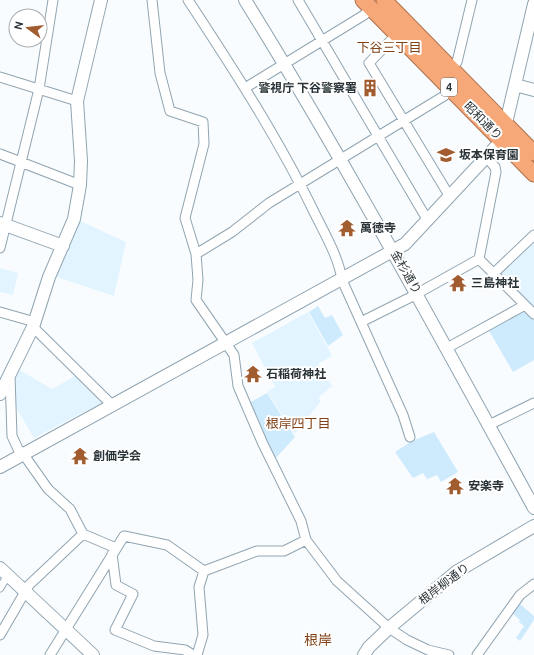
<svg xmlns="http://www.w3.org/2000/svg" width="534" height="655" font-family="Ubuntu,'Noto Sans JP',sans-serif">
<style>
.built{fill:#e2f4ff}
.green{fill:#ceebfe}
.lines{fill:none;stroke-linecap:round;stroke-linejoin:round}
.pedestrian-casing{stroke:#90a4b1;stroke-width:9}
.minor-casing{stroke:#90a4b1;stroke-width:11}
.tertiary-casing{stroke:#90a4b1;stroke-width:14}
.trunk-casing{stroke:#ad714c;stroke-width:17}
.pedestrian{stroke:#fff;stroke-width:7}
.minor{stroke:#fff;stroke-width:9}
.tertiary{stroke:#fff;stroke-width:12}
.trunk{stroke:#f6a878;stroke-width:15}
.labels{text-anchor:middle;stroke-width:4;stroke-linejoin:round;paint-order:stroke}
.shield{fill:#fff;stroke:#6a7074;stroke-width:1}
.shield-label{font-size:11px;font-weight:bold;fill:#2a3338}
.poi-label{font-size:12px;font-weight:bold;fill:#2a3338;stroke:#fff;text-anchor:start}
.street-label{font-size:12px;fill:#2a3338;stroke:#fff}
.neighbourhood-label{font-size:13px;fill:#81431a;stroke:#fff}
.quarter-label{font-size:14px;fill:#81431a;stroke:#fff}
</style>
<rect width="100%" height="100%" fill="#f8fcff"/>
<path class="built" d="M78 220 126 242 114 296 54 276Z
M534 242V307L500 273Z
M0 268 18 273 13 295 0 292Z
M308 312 332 356 318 364 332 386 318 398 321 401 295 434 267 392 275 387 252 343Z
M18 369 52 389 79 374 105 401 34 438 14 404 11 381Z"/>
<path class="green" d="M318 306 325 318 332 315 343 335 328 346 309 312Z
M524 309 534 318V360L513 372 488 329Z
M267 393 295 437 274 460 249 403Z
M434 432 458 472 441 482 437 475 427 479 423 473 413 478 395 452 412 441Z
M520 604 534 616V620L520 641 516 638 524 626 519 622 520 620 512 613Z"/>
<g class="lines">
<g class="pedestrian-casing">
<path id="pedestrian" d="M0 588 8 575"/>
</g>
<g class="minor-casing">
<path id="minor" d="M152 0 160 73 170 111 203 122 204 144 185 218 196 254 198 280 196 300 234 355 238 386 263 444 301 521 306 540 337 581 389 628 407 640 428 650 449 655
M188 0C234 70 280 141 316 216 326 236 339 259 342 280L403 415 410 437
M298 0 428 221
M397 34 369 63 450 197
M451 68 457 62 472 0
M0 77 77 101
M245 88 364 15 371 8
M0 154 80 185
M0 248 39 89 53 0
M196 254 232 232 269 203 444 96 451 89
M479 259 496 172 495 167 486 157
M479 259 534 314
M493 274 534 235
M0 312 35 322
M361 322 411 297 479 259
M33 327 113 406
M447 348 525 305
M10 376 12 436 18 449 24 455 48 489 70 509 83 534 116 548
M489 425 534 403
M112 554 116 585 133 594 115 630 154 646 185 650 193 655
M0 635 29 585 83 534
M50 655 124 536 167 545 204 571
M197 655 203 635 199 587 204 571 257 551H284L306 540
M477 655 520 595 534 584"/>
</g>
<g class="tertiary-casing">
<path id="tertiary" d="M245 0C348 166 440 337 534 508
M515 85 534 90
M0 223 63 246
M0 394 33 327 49 277 74 219 80 185 81 161 77 101 101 0
M0 467 405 244 502 140 534 4
M0 568 93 655
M364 655 369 647 389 628 456 572 534 526"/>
</g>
<g class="trunk-casing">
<path id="trunk" d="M363 0 534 174
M384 0 534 153"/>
</g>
<use href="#pedestrian" class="pedestrian"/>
<use href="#minor" class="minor"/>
<use href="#tertiary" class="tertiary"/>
<use href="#trunk" class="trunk"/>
</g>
<defs>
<g id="building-bare" transform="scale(1.38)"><path d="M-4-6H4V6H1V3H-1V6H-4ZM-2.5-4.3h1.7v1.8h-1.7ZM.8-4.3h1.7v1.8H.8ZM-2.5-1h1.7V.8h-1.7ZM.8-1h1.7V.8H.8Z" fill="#a15c30" stroke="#fff" stroke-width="2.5" paint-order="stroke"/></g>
<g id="school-bare" transform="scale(1.38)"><path d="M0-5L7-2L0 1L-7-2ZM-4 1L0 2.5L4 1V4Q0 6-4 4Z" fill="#a15c30" stroke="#fff" stroke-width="2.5" paint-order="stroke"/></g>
<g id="temple-bare" transform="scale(1.38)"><path d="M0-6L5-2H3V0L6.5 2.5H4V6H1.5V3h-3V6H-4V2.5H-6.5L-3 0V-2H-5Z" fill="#a15c30" stroke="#fff" stroke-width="2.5" paint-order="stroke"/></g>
</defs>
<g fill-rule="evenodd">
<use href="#building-bare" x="370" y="88"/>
<use href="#school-bare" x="446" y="155"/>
<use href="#temple-bare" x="347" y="228"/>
<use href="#temple-bare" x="458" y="283"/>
<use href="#temple-bare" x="253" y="374"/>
<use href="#temple-bare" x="80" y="456"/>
<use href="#temple-bare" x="455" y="486"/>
</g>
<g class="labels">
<rect class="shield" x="441" y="78" width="16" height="18" rx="3"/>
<g class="shield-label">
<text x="449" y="91">4</text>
</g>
<g class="poi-label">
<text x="357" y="92" text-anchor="end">警視庁 下谷警察署</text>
<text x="459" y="159">坂本保育園</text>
<text x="360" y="232">萬徳寺</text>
<text x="471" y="287">三島神社</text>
<text x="266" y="378">石稲荷神社</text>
<text x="93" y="460">創価学会</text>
<text x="468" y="490">安楽寺</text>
</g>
<g class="street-label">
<text transform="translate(483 121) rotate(45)" y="4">昭和通り</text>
<text transform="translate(406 272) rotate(60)" y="4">金杉通り</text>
<text transform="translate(444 584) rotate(-37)" y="4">根岸柳通り</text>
</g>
<g class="neighbourhood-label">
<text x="389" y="52">下谷三丁目</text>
<text x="298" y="428">根岸四丁目</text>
</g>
<g class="quarter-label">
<text x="318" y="645">根岸</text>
</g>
</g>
<g transform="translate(28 28) rotate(285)"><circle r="19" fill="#ffffff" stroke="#aaadaf"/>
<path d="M0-3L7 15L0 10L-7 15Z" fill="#a15c30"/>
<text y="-6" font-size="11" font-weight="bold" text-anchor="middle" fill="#2a3338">N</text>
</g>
</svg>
